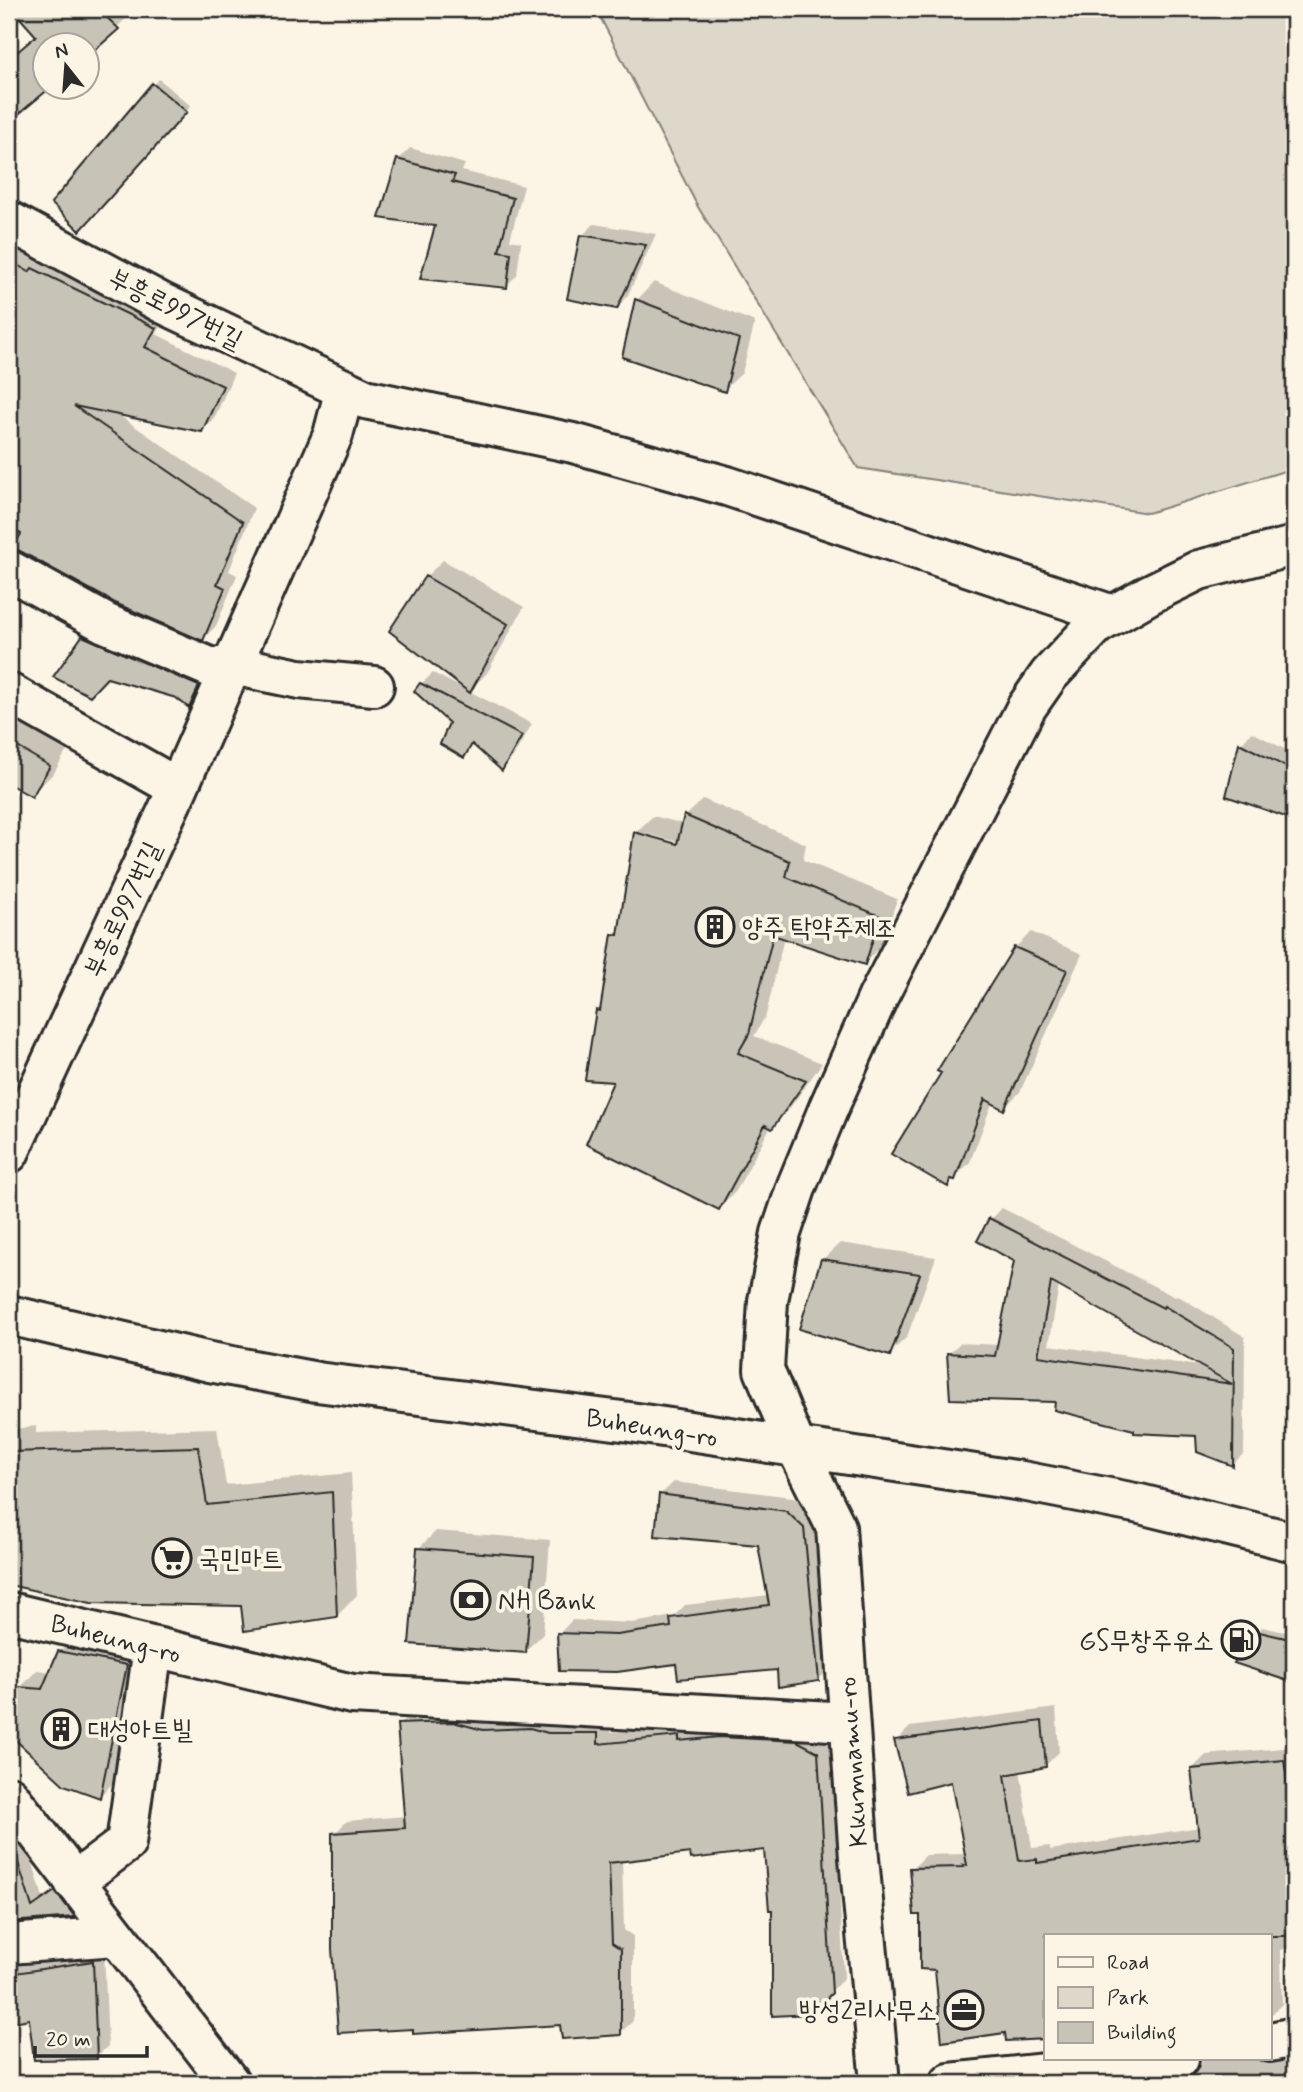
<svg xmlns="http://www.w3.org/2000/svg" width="1303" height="2092" font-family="Mynerve,'Poor Story',sans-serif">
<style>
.green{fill:#ded8ca;stroke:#84827a;stroke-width:2}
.shadow{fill:#0003;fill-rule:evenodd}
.building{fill:#c8c3b7;stroke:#2b2b2b;stroke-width:2;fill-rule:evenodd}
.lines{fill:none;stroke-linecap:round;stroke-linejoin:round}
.minor-casing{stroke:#2b2b2b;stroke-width:44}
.major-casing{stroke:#2b2b2b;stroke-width:44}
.minor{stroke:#fcf5e5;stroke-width:38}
.major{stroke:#fcf5e5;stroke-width:38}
.labels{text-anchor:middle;stroke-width:7;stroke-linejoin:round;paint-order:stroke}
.street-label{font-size:26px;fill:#2b2b2b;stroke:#fcf5e5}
.poi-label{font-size:26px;fill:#2b2b2b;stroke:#fcf5e5;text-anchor:start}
</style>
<rect width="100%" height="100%" fill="#fcf5e5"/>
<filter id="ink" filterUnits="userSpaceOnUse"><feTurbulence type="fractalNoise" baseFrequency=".0143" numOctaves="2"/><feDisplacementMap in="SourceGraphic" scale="14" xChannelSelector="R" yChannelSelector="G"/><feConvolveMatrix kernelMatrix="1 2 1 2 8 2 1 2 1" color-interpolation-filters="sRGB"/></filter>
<g filter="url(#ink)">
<path class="green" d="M596 9H1294V468L1148 513 858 468 698 207Z"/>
<path class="shadow" d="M14 9H121L129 16 88 53V46H46V88L9 119V60L38 35Z
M159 79 191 106 86 223 54 203Z
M410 148 465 164 462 171 524 186 510 240 521 242 517 275 506 286 437 224 398 160Z
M594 224 656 234 628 295 617 307 582 236Z
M9 240 167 315 156 334 234 373 215 417 202 430 114 412 254 508 229 571 237 575 216 626 203 639 9 544Z
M654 282 755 322 742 373 724 390 624 355 637 300Z
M443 560 524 607 487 673 469 691 532 724 513 757 502 769 475 744 464 756 451 723 421 684 433 673 466 690 426 577Z
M94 627 208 676 199 696 189 705 177 696 107 676 55 677 84 637Z
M9 707 71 743 54 773 31 795 12 784 9 789Z
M1252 732 1294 754V819L1228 795 1241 744Z
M703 799 806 844 803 860 897 899 882 945 864 963 784 937 766 1015 754 1036 822 1063 789 1109 771 1126 736 1191 719 1208 616 1080 587 1079 598 1010 602 1006 614 934 621 927 635 833 653 816 684 824 686 816ZM647 834 686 844 685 848 647 838Z
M1031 932 1082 954 1020 1092 1004 1108 993 1101 970 1162 948 1185 1015 948Z
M1002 1208 1175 1297 1177 1295 1245 1337 1244 1453 1233 1464 1198 1434 1136 1429 1057 1400 948 1354 960 1343 999 1345 1016 1260 991 1219ZM1059 1285 1206 1367 1049 1345Z
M840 1243 936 1257 907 1337 889 1354 822 1260Z
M36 1426V1433L217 1428 226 1485 351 1473 357 1595 337 1616 243 1604 91 1602 9 1583V1430Z
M674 1482 800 1498 816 1514 832 1666 819 1679 779 1668 677 1663 559 1634 572 1620 632 1623 674 1616 685 1605 769 1595 760 1544 660 1495Z
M436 1531 550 1540 543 1634 525 1651 418 1549Z
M1262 1627 1294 1634V1681L1237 1662Z
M77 1635 143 1648 117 1779 100 1796 65 1783 9 1731 20 1688 37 1670 51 1672 60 1652Z
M1056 1708 1059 1752 1045 1766 1020 1770 1032 1848 1050 1846V1850L1200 1827 1192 1769 1206 1755 1294 1747V1945L1281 1950 1282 2004 1270 2016V1936H1046L1007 2031 936 1969 912 1869 926 1855 966 1854 953 1780 896 1741 910 1727Z
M412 1712 610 1721 611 1732 691 1724 831 1739 844 1978 811 2012 774 1908 766 1848 692 1851 622 1860 624 1930 633 1936V2021L620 2033 562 2023 334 1834 347 1821 406 1816 399 1725Z
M9 1804 20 1819 43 1898 67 1881 85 1904 74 1915 9 1920Z
M9 1950 21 1954 11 1964 104 1950 108 2046 96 2057 31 2017 9 2022Z
M1294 2052V2083H1079L1083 2079 1197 2067 1201 2066 1202 2059H1270Z
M860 2074 861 2083H735Z"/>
<path class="building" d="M12 9H98L119 29 88 56V46H46V88H50L9 122V59L36 36Z
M152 83 187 112 80 231 51 203Z
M397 159 455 175 452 182 513 198 499 251 511 253 507 288 420 279 435 226 379 218Z
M580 235 646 245 617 309 567 299Z
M9 260 29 272 32 268 156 328 145 347 223 386 202 432 74 406 243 522 217 584 225 588 203 641 115 603 20 551 12 549 21 534 9 526Z
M635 299 739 339 725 392 622 357Z
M425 576 508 624 470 693 389 631Z
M82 636 199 686 189 708 176 698 107 678 90 696 53 677Z
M420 683 522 736 502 771 472 744 464 758 440 744 449 723 414 691Z
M9 742 50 766 32 797 9 784Z
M1239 743 1294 771V820L1226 796Z
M684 815 790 861 786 877 880 916 865 965 773 935 749 1034 738 1053 806 1081 772 1129 765 1125 719 1210 586 1144 613 1082 585 1080 596 1010 600 1011 612 934 618 935 634 832 677 844Z
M1014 947 1067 970 1004 1110 985 1099 955 1180 950 1179 948 1187 891 1154 941 1073 937 1071Z
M989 1218 1163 1308 1164 1306 1234 1348 1233 1466 1197 1452 1196 1436 1134 1433V1430L1054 1410 1055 1402 950 1399 947 1353 995 1356 1014 1261 977 1241ZM1051 1282 1232 1384 1038 1356Z
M821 1259 920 1274 890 1356 799 1329Z
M198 1447 207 1505 332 1492 337 1617 244 1631 241 1606 91 1603 9 1585V1452Z
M659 1494 786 1511 804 1528 819 1681 778 1687 777 1670 678 1679 676 1664 617 1672 559 1671 557 1633 617 1635 671 1627 670 1618 769 1605 758 1545 655 1536Z
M417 1548 534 1557 526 1653 409 1644Z
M1255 1631 1294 1640V1683L1234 1663Z
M58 1651 127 1665 100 1798 64 1785 9 1734V1725L18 1687 42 1689Z
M1042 1721 1046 1767 1005 1775 1019 1861 1037 1859V1863L1199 1838 1191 1769 1284 1760 1294 1830V1936H1046V2039L1006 2041 1005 2033 942 2042 935 1970 920 1969V1915H914L910 1868 964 1867 963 1865H967L951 1782 908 1793 894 1740Z
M453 1722 483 1730 530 1728 548 1733H598V1744L679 1736V1741L719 1737 797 1741 818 1752 832 1993 811 2014 772 2016V1910H769L764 1850 691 1859 690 1853 609 1863 612 1943 621 1949V2035L562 2039 560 2025 413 2034V2029L338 2033 332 1949V1833L405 1828 397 1724Z
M16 1856 32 1907 55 1891 75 1917 9 1922V1857Z
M93 1961 97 2059 34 2060 29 2019 9 2023V1974Z"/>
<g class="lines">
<g class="minor-casing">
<path id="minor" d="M9 221 162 303 365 399 573 443 727 486 1113 615
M9 570 105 623 212 668 232 665 299 679 374 686
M9 693 178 788
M9 1153 178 788 333 435 345 389
M9 1612 352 1694 849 1722
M9 1796 230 2083
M74 1882 126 1843 153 1647
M9 1944 116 1936
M1270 2042 1294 2037
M880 2083 859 1858 836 1527 797 1449 764 1370 768 1301 781 1233 797 1185 829 1107 878 997 1026 708 1049 675 1096 625 1150 594 1199 570 1294 546
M950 2083 1179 2059"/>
</g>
<g class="major-casing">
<path id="major" d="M9 1315 210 1362 317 1382 630 1422 1022 1481 1140 1504 1294 1542"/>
</g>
<use href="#minor" class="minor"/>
<use href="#major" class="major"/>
</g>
</g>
<defs>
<g id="building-ring" transform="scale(2.0125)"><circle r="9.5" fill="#fcf5e5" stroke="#2b2b2b" stroke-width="1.5"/><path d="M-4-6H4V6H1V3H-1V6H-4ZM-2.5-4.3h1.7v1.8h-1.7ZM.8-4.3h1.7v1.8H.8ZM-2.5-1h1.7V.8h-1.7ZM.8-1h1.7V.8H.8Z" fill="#2b2b2b"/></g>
<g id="supermarket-ring" transform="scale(2.0125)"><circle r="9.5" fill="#fcf5e5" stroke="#2b2b2b" stroke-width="1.5"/><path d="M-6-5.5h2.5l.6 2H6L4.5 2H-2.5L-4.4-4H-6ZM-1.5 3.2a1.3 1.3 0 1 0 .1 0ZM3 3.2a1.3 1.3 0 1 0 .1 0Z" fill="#2b2b2b"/></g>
<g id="bank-ring" transform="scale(2.0125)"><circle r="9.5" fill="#fcf5e5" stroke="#2b2b2b" stroke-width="1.5"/><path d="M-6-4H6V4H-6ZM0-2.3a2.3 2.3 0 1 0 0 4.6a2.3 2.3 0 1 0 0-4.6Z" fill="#2b2b2b"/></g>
<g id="fuel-ring" transform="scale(2.0125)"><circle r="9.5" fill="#fcf5e5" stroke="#2b2b2b" stroke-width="1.5"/><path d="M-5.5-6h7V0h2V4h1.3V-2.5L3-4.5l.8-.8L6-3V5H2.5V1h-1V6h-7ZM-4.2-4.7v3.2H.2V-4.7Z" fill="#2b2b2b"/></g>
<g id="office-ring" transform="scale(2.0125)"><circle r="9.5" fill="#fcf5e5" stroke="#2b2b2b" stroke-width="1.5"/><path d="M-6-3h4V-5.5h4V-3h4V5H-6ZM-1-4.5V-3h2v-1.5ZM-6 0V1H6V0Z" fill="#2b2b2b"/></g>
</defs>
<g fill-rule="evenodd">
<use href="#building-ring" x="715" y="927"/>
<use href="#supermarket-ring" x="172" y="1558"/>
<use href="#bank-ring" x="471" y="1600"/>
<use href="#fuel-ring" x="1241" y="1640"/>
<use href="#building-ring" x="61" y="1729"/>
<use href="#office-ring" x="964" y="2010"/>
</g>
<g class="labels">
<g class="street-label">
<text transform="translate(176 308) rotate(27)" y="9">부흥로997번길</text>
<text transform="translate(122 909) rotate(-65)" y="9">부흥로997번길</text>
<text transform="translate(652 1427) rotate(9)" y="9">Buheung-ro</text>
<text transform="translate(116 1638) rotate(14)" y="9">Buheung-ro</text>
<text transform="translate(852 1762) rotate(-94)" y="9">Kkumnamu-ro</text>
</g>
<g class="poi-label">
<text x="742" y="936">양주 탁약주제조</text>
<text x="199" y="1567">국민마트</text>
<text x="498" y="1609">NH Bank</text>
<text x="1214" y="1649" text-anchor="end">GS무창주유소</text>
<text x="88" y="1738">대성아트빌</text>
<text x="937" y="2019" text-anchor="end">방성2리사무소</text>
</g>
</g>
<rect width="1303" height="2092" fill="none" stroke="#fcf5e5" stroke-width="35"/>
<rect x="18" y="18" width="1268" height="2057" fill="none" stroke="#2b2b2b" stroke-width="2.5" filter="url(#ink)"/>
<rect x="1044" y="1934" width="228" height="126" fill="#fcf5e5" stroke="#a8a49b" stroke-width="2"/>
<rect x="1058" y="1957" width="35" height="10" fill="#fcf5e5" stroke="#a8a49b" stroke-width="2"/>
<text x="1107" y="1969" font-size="21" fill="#2b2b2b">Road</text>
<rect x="1058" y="1987" width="35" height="21" fill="#ded8ca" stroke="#a8a49b" stroke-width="2"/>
<text x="1107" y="2004" font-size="21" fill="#2b2b2b">Park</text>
<rect x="1058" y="2022" width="35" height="21" fill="#c8c3b7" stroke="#a8a49b" stroke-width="2"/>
<text x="1107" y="2039" font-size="21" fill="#2b2b2b">Building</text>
<g transform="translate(66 66) rotate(343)"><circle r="33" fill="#fcf5e5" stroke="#a8a49b" stroke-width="2"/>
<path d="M0-5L12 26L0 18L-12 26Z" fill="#2b2b2b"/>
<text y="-10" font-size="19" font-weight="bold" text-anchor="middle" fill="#2b2b2b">N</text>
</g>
<path d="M35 2046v10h112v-10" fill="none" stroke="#2b2b2b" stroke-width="3.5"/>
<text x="46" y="2046" font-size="21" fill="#2b2b2b" stroke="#fcf5e5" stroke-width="5" paint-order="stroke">20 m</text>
</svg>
